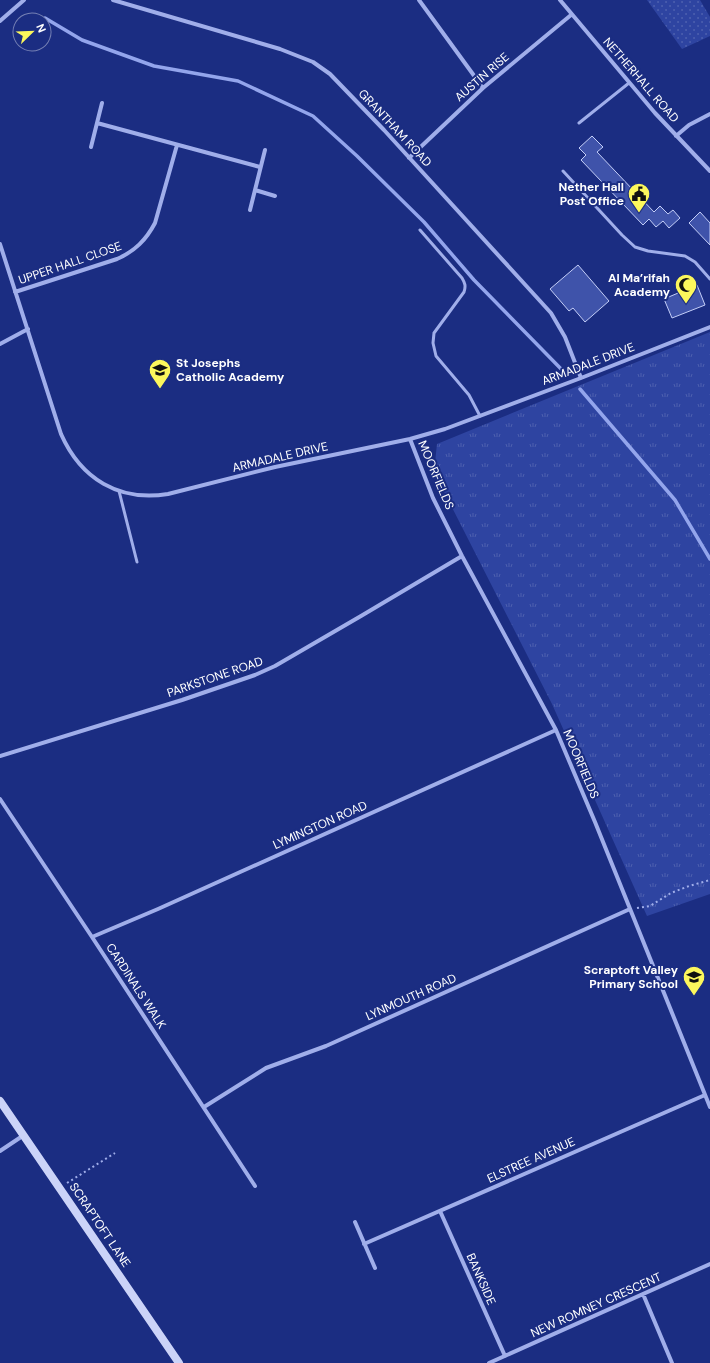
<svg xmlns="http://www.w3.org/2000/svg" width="710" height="1363" font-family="'DM Sans',sans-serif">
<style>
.grass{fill:url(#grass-dots)}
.park{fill:url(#park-tufts)}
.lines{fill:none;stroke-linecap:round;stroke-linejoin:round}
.stream{stroke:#93a5ec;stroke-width:3.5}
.building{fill:#3f53aa;stroke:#c4cef8}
.path{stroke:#a0aeea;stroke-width:2;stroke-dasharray:2 3;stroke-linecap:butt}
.lane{stroke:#a0aeea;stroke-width:3}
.street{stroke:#a0aeea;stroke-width:4}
.secondary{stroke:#cbd3f8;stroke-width:8}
.labels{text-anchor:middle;stroke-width:4;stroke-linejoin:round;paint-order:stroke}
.street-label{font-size:12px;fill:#fff;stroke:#1b2d82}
.poi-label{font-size:12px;font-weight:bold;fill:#fff;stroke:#1b2d82;text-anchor:end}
</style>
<defs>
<pattern id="grass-dots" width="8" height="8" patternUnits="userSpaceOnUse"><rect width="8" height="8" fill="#2e44a1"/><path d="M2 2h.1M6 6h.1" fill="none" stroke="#4d60af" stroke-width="1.8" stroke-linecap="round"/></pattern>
<pattern id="park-tufts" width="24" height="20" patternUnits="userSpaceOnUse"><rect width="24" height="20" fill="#2e44a1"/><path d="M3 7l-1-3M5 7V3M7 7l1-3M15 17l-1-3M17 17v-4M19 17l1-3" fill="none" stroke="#4d60af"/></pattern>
</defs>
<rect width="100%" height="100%" fill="#1b2d82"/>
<path class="grass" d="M647 0H700L710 17V36L682 49Z"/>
<path class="park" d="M710 332V894L647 916 552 704 434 472 437 444Z"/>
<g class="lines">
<path class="stream" d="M45 18 82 40 154 66 238 81 313 116 357 156 424 222 474 280 566 374
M580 389 675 500 710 559"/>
</g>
<path class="building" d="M592 136 603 147 597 152 654 212 660 206 668 214 673 210 680 218 669 228 663 221 656 227 649 219 643 225 581 160 586 155 579 148Z
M700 212 710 223V245L689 223Z
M578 265 609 301 585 322 573 308 569 311 550 289Z
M697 285 705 305 672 318 664 299Z"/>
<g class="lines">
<path class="path" d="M637 908 650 906 671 893 689 886 710 880
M67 1183 115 1153"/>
<path class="lane" d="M579 123 629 83
M563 171 622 235 635 247 648 251 685 256 695 262 710 279
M420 230 462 278C465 283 466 286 464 292L434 333 433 343 436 356 469 395 480 416
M119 491 137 562"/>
<path class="street" d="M113 0 280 49 313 62 330 74 384 130 551 313 565 337 581 378
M419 0 483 88
M560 0 655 113 710 171
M0 21 24 0
M97 123 260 167
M676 136 689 125 710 114
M91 147 102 103
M409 158 483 88 571 15
M255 190 275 196
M250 210 265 150
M0 244 61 434C81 479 119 502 168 494L275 467 410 439 445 429 581 378 710 327
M15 292 117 259C135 251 146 240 155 223L177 145
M0 344 28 329
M410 439 433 498 462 556 556 730 595 822 710 1107
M0 756 182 700 255 675 275 666 361 616 462 556
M0 799 92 937 255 1186
M92 937 158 909 556 730
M204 1107 266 1068 326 1046 630 909
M0 1151 24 1135
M440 1211 505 1356
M355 1222 375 1268
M364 1244 705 1095
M643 1294 672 1363
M489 1363 710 1264"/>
<path class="secondary" d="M0 1101 179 1363"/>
</g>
<defs>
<g id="civic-pin" transform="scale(1.15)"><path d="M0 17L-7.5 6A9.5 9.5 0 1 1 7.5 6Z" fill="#fcf75c" stroke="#1b2d82"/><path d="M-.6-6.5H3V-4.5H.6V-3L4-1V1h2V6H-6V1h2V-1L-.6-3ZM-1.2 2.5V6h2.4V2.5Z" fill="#111"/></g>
<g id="mosque-pin" transform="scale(1.15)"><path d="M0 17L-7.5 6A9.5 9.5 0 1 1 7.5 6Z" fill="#fcf75c" stroke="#1b2d82"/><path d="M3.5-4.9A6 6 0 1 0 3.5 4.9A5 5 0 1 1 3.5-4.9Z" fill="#111"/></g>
<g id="school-pin" transform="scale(1.15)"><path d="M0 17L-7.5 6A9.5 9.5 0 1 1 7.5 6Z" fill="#fcf75c" stroke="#1b2d82"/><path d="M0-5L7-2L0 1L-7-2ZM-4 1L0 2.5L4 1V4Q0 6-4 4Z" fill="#111"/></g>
</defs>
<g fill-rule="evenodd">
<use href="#civic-pin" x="639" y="194"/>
<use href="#mosque-pin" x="686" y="285"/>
<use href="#school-pin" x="160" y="370"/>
<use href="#school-pin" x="694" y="977"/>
</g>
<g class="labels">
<g class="street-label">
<text transform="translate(482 77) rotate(-41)" y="4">AUSTIN RISE</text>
<text transform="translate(641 80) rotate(49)" y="4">NETHERHALL ROAD</text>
<text transform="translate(395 128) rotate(47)" y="4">GRANTHAM ROAD</text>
<text transform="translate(70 263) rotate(-19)" y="4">UPPER HALL CLOSE</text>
<text transform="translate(588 364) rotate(-21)" y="4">ARMADALE DRIVE</text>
<text transform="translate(280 457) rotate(-13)" y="4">ARMADALE DRIVE</text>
<text transform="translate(436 475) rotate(67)" y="4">MOORFIELDS</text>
<text transform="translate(215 677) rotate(-19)" y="4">PARKSTONE ROAD</text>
<text transform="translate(581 764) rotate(67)" y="4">MOORFIELDS</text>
<text transform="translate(320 825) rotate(-24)" y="4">LYMINGTON ROAD</text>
<text transform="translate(136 986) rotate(57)" y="4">CARDINALS WALK</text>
<text transform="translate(411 997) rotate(-24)" y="4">LYNMOUTH ROAD</text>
<text transform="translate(531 1160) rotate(-24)" y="4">ELSTREE AVENUE</text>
<text transform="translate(100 1225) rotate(56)" y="4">SCRAPTOFT LANE</text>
<text transform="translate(481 1279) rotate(66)" y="4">BANKSIDE</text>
<text transform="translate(596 1305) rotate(-24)" y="4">NEW ROMNEY CRESCENT</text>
</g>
<g class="poi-label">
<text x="624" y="191">Nether Hall<tspan x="624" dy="14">Post Office</tspan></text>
<text x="670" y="282">Al Ma’rifah<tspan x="670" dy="14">Academy</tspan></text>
<text x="176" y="367" text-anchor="start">St Josephs<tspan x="176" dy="14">Catholic Academy</tspan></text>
<text x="678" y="974">Scraptoft Valley<tspan x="678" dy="14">Primary School</tspan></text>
</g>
</g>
<g transform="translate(32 32) rotate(67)"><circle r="19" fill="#1b2d82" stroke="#7681b4"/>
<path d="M0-3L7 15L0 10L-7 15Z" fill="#fcf75c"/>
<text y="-6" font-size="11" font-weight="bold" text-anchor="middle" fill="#ffffff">N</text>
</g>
</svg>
